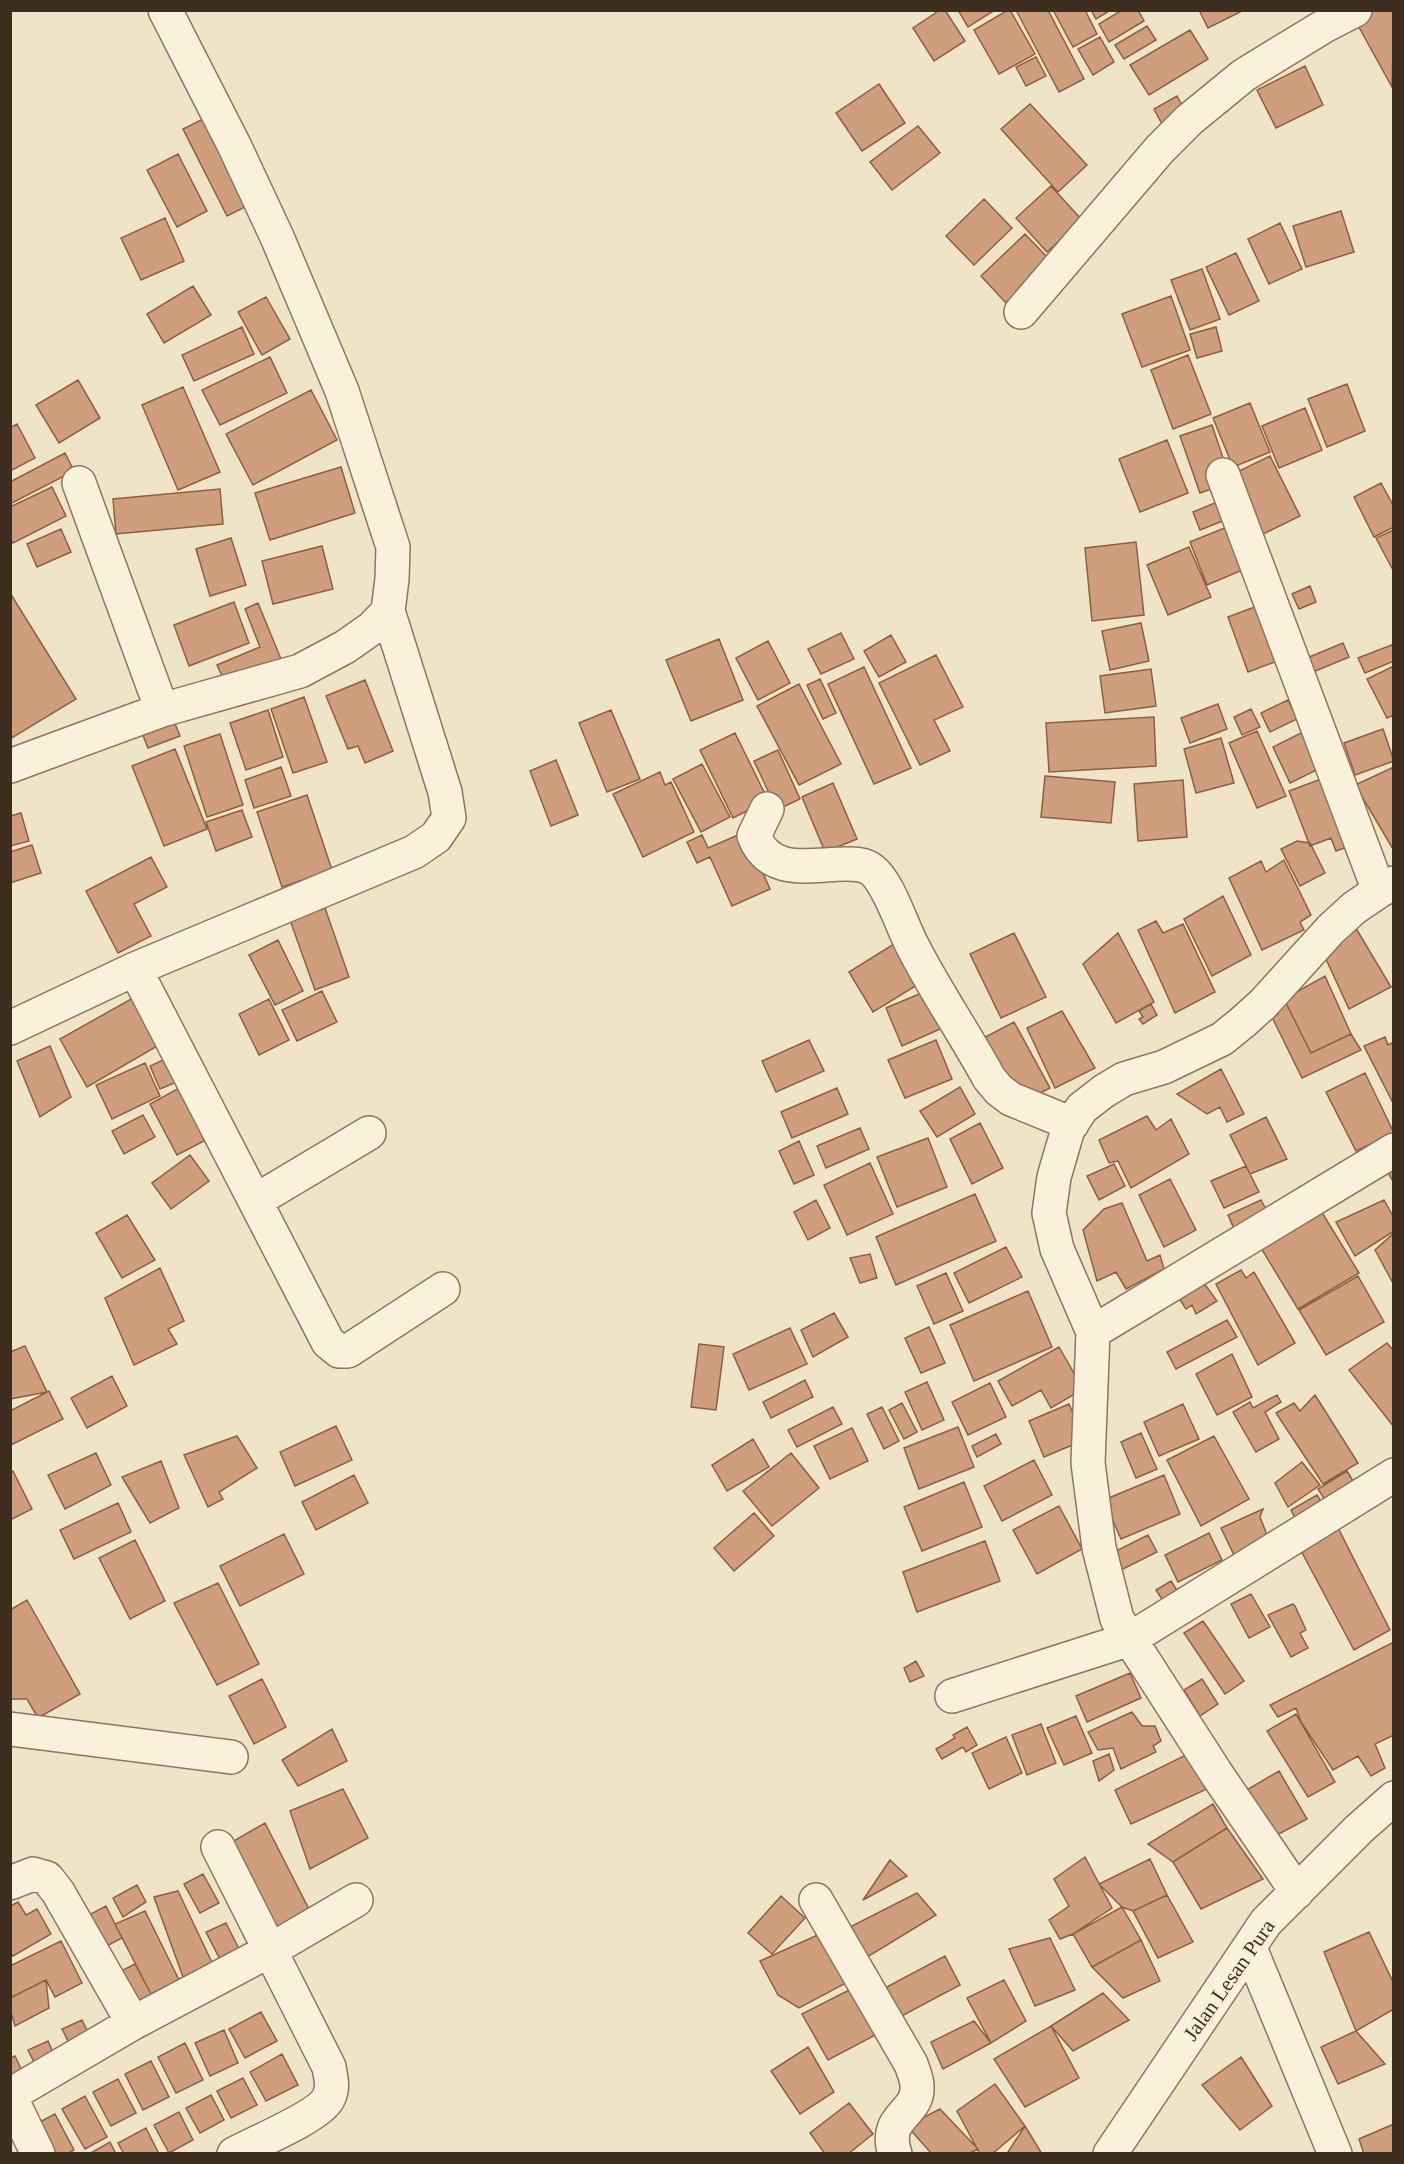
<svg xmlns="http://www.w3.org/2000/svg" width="1404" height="2164" font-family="'Times New Roman',serif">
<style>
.building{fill:#cf9f7d;stroke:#8d5f41;stroke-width:1.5}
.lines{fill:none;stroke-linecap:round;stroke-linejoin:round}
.minor-casing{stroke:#8d765c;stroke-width:36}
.minor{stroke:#faf1dc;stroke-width:33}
.labels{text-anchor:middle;stroke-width:4.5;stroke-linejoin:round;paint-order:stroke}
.street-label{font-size:21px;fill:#3d2e20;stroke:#f7eed8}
</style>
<rect width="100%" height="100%" fill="#f0e4c8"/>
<path class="building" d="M940 10H945L965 41 934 61 913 28Z
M958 10H995L968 27Z
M1008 10H1010L1035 54 999 74 974 30Z
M1016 10H1048L1084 79 1059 92Z
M1053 10H1085L1097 34 1073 47Z
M1091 10H1111L1096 19Z
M1122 10H1138L1144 21 1109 42 1099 24Z
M1199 10H1242V11L1208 28Z
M1372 10H1394L1392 87 1355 20Z
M1147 26 1156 40 1124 59 1115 45Z
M1190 30 1208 59 1149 95 1130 65Z
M1100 37 1114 62 1093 75 1078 49Z
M1036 57 1046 76 1026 86 1016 67Z
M1305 66 1323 105 1276 128 1257 90Z
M879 84 905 123 862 151 836 113Z
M1177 96 1186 112 1163 126 1154 109Z
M1030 104 1087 165 1058 192 1001 129Z
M213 114 257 201 227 216 183 129Z
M918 126 940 153 892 190 870 162Z
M178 154 207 211 177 227 147 170Z
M1051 186 1082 220 1047 252 1016 218Z
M984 199 1012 228 974 265 946 236Z
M1341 211 1354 252 1306 267 1293 226Z
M165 218 184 261 141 280 121 238Z
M1280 223 1302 269 1269 284 1248 239Z
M1025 234 1051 261 1006 303 981 276Z
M1236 253 1259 301 1229 315 1206 267Z
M1202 269 1220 319 1190 330 1171 280Z
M193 286 211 315 164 343 147 314Z
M1171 296 1190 350 1142 367 1122 314Z
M266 297 290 339 262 355 238 312Z
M242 327 254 354 194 381 182 355Z
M1216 327 1222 351 1197 358 1190 334Z
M1188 355 1211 414 1173 429 1151 370Z
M270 357 287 393 220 425 202 390Z
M78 380 100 418 59 443 36 405Z
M1347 384 1365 431 1327 447 1308 399Z
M183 387 220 472 178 490 142 405Z
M311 390 337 440 253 485 226 434Z
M1250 403 1270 452 1233 467 1213 418Z
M1305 408 1322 450 1279 468 1262 426Z
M17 424 35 458 10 471V428Z
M1212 425 1231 482 1200 493 1180 436Z
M1167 440 1188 493 1140 512 1119 459Z
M65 453 74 471 10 504V482Z
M1270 456 1300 516 1261 535 1231 475Z
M341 467 355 513 270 540 255 493Z
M1381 483 1394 507V527L1374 537 1354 497Z
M52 487 66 516 13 543 10 538V507Z
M220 489 223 524 116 534 113 499Z
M1227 498 1235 516 1200 530 1193 512Z
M1237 523 1254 565 1207 585 1190 542Z
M61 529 71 552 37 567 27 544Z
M1394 530V572L1376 538Z
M231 538 246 585 210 596 196 549Z
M1136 542 1144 615 1092 621 1085 548Z
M322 546 333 589 273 604 262 561Z
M1189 547 1211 597 1168 615 1147 565Z
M1310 586 1316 602 1299 609 1292 594Z
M10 593 76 699 10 739Z
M234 602 249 643 189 666 174 625Z
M258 603 281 659 225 683 217 665 260 647 245 609Z
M1260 605 1280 660 1248 672 1228 617Z
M1141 623 1149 661 1110 670 1102 631Z
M841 633 854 659 821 674 808 649Z
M891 635 906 662 879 677 864 651Z
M719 639 743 700 691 721 666 660Z
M768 641 790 683 758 700 736 658Z
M1343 643 1349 657 1313 672 1307 658Z
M1394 644V661L1365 673 1358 658Z
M936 655 963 707 934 720 950 751 920 765 879 683Z
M1394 666V715L1387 718 1367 679Z
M864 667 911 768 874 784 828 684Z
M1151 669 1156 706 1105 713 1100 676Z
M820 679 836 713 823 719 807 685Z
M365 680 393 751 365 763 358 746 348 749 326 696Z
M799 684 841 764 799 785 757 706Z
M304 697 327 762 293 773 271 709Z
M1288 700 1297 719 1270 732 1261 713Z
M1218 704 1227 729 1190 743 1181 718Z
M1251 709 1260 727 1242 735 1234 717Z
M268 710 283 757 246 770 230 723Z
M611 710 640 779 607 792 579 723Z
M1154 717 1156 766 1049 772 1046 723Z
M174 721 180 736 148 748 142 733Z
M1311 728 1329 764 1290 783 1273 747Z
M1383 729 1394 761 1355 775 1344 743Z
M1257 731 1286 796 1257 808 1229 743Z
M735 733 768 800 733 818 700 750Z
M220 734 243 805 207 817 184 746Z
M1221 738 1234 783 1196 793 1184 749Z
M175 749 207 829 164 846 132 766Z
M778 750 800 799 777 810 754 761Z
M556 760 578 815 551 826 530 771Z
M702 764 730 817 701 832 673 779Z
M281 767 291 796 254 808 245 780Z
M1394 767V849H1393L1355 785Z
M660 772 665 785 671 782 694 832 643 857 613 794Z
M1332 775 1358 843 1336 851 1331 838 1310 846 1289 791Z
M1045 776 1115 782 1111 823 1041 817Z
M1183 780 1187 837 1138 841 1134 784Z
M833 783 857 839 825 852 802 797Z
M307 795 332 870 282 887 257 812Z
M242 810 252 837 216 851 206 822Z
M21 813 29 841 10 846V816Z
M745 832 770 889 732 906 710 857 697 863 687 842 702 835 708 848Z
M1297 841 1310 843 1325 873 1300 886 1281 849Z
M32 845 41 873 10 883V852Z
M151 857 167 887 134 904 151 936 118 953 86 891Z
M1284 860 1311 915 1300 922 1304 930 1262 950 1229 878 1261 861 1266 872Z
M1223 896 1251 955 1212 976 1184 919Z
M325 908 349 977 315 990 290 920Z
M1156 921 1163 933 1183 924 1215 992 1175 1013 1138 930Z
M1354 925 1391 987 1349 1009 1320 946Z
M1014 933 1046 997 1001 1018 970 954Z
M1118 933 1154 1002 1116 1023 1083 964Z
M278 940 303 991 275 1005 249 955Z
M897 942 922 982 873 1012 849 972Z
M1325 976 1351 1034 1311 1053 1284 999Z
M322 991 337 1022 297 1041 282 1010Z
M924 992 940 1029 902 1046 886 1008Z
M133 998 159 1045 87 1087 60 1039Z
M269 999 289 1040 259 1055 239 1014Z
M1284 999 1311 1053 1351 1034 1361 1050 1302 1078 1272 1017 1278 1014 1275 1003Z
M1151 1004 1157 1015 1143 1024 1139 1019 1143 1017 1139 1011Z
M1062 1011 1095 1068 1055 1088 1027 1028Z
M1014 1022 1050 1088 1027 1100 976 1042Z
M1385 1037 1388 1045 1394 1042V1105L1364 1046Z
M809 1040 824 1071 776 1092 762 1061Z
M936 1040 952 1079 905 1098 888 1060Z
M50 1046 71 1097 40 1117 17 1061Z
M176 1054 186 1078 160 1089 150 1066Z
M145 1063 160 1096 112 1119 96 1085Z
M1221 1069 1244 1114 1227 1122 1220 1107 1207 1114 1177 1094Z
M1365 1073 1394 1133 1356 1151 1326 1092Z
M181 1087 208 1139 177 1155 150 1104Z
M960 1087 975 1114 937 1137 920 1111Z
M837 1088 848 1114 792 1138 781 1112Z
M143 1115 155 1137 124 1154 112 1131Z
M1147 1116 1156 1130 1171 1119 1189 1154 1131 1188 1118 1161 1109 1163 1099 1140Z
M1266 1117 1287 1159 1250 1174 1230 1135Z
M980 1123 1003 1168 972 1184 950 1139Z
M860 1128 869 1149 826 1168 817 1146Z
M928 1138 947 1187 897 1207 877 1157Z
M799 1141 814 1175 794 1184 779 1151Z
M1394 1154V1183L1381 1161Z
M190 1155 209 1181 171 1209 152 1183Z
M870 1163 893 1214 847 1235 824 1185Z
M1114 1164 1125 1186 1099 1200 1087 1176Z
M1246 1166 1259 1192 1224 1208 1211 1181Z
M1170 1179 1196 1230 1164 1247 1139 1195Z
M975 1194 996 1241 896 1285 876 1237Z
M816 1200 830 1228 808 1240 794 1212Z
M1261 1200 1271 1218 1236 1233 1228 1215Z
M1384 1200 1394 1218V1231L1355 1256 1336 1222Z
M1122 1203 1147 1261 1160 1255 1164 1269 1126 1289 1116 1272 1097 1281 1083 1230 1104 1209Z
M1318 1206 1359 1273 1298 1309 1258 1243Z
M127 1215 155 1260 122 1278 96 1233Z
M1394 1233V1285L1375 1250Z
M1006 1247 1022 1277 969 1303 954 1273Z
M870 1254 877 1278 860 1283 850 1258Z
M160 1268 184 1321 168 1329 177 1344 134 1365 105 1298Z
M1241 1270 1246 1278 1254 1272 1295 1343 1258 1365 1216 1284Z
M946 1273 963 1311 934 1324 917 1286Z
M1358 1276 1384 1322 1326 1355 1299 1310Z
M1203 1282 1217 1301 1196 1314 1192 1305 1186 1309 1179 1298Z
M1028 1291 1052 1347 974 1381 950 1325Z
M834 1313 848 1337 813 1357 801 1330Z
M1227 1320 1237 1337 1176 1369 1167 1352Z
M929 1327 945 1363 921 1373 905 1338Z
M790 1328 807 1364 749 1390 733 1354Z
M1387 1343 1394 1351V1427L1349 1370Z
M699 1344 724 1347 716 1410 691 1407Z
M25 1346 47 1392 10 1399V1352Z
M1059 1347 1083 1389 1051 1408 1041 1390 1012 1406 998 1381Z
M1232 1354 1252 1397 1217 1415 1196 1374Z
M112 1376 127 1406 87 1428 71 1398Z
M805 1380 813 1397 771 1418 763 1402Z
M927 1382 944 1420 922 1430 905 1392Z
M990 1383 1006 1417 968 1435 952 1402Z
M49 1391 63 1419 11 1445 10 1411Z
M1277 1395 1281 1402 1265 1412 1279 1439 1256 1452 1233 1412 1250 1402 1253 1408Z
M1315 1395 1358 1463 1323 1484 1276 1413 1294 1403 1300 1411Z
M902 1403 917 1432 904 1439 889 1410Z
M1069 1404 1084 1440 1044 1457 1029 1421Z
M1183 1404 1199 1439 1159 1456 1144 1422Z
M833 1407 842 1424 797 1447 788 1430Z
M882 1407 899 1441 884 1449 867 1414Z
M336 1426 352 1460 295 1486 280 1452Z
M958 1427 974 1467 919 1489 904 1448Z
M852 1428 868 1461 830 1479 814 1446Z
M1141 1433 1157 1469 1136 1478 1121 1442Z
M996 1434 1001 1444 977 1457 972 1446Z
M237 1436 257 1468 219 1492 223 1499 208 1507 184 1455Z
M1214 1436 1249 1499 1201 1526 1167 1460Z
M753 1439 769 1467 727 1491 712 1465Z
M96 1453 111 1485 65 1509 48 1475Z
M791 1453 819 1488 772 1526 743 1491Z
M1034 1460 1052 1495 1002 1521 984 1486Z
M161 1461 179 1508 150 1523 122 1477Z
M1302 1462 1320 1485 1288 1507 1275 1483Z
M13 1471 32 1509 10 1520V1473Z
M1347 1471 1355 1484 1328 1505 1318 1489Z
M354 1475 368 1503 316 1530 302 1502Z
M1164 1475 1180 1514 1121 1539 1104 1500Z
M964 1482 982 1527 922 1551 904 1507Z
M1317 1495 1326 1510 1298 1524 1291 1510Z
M118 1503 131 1532 74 1559 60 1530Z
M1059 1506 1082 1549 1037 1574 1013 1530Z
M1263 1509 1260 1517 1269 1540 1234 1555 1221 1528Z
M754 1513 774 1536 734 1571 714 1548Z
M1335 1522 1390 1630 1354 1650 1298 1545Z
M1209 1533 1222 1560 1178 1582 1165 1555Z
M284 1534 304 1574 240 1606 220 1566Z
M1148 1535 1157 1552 1121 1570 1112 1553Z
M135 1540 165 1601 130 1619 99 1558Z
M985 1541 1000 1581 917 1612 903 1572Z
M1171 1581 1180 1595 1165 1604 1156 1590Z
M218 1583 259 1664 217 1685 174 1603Z
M1251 1594 1270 1627 1249 1638 1231 1604Z
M27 1600 80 1694 38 1718 27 1699H10V1610Z
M1293 1604 1295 1606 1306 1630 1300 1633 1308 1648 1291 1657 1268 1615Z
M1203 1621 1244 1681 1225 1694 1184 1633Z
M1392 1643 1394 1645V1735L1375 1744 1385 1768 1371 1776 1358 1756 1333 1770 1301 1722 1296 1708 1278 1717 1270 1705Z
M916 1661 924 1676 910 1682 904 1668Z
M1130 1673 1141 1698 1087 1722 1076 1696Z
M262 1679 286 1727 254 1744 229 1696Z
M1202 1679 1218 1704 1200 1716 1184 1690Z
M1132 1712 1142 1726H1155L1161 1741 1153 1746 1156 1752 1121 1769 1113 1748 1098 1750 1088 1732Z
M1296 1714 1335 1782 1308 1797 1267 1731Z
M1076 1716 1092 1753 1064 1765 1047 1728Z
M1041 1724 1056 1763 1027 1775 1012 1735Z
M967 1727 977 1745 966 1752 963 1747 942 1759 936 1749 955 1738 953 1735Z
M332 1729 347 1761 298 1786 282 1760Z
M1006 1737 1022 1773 989 1789 972 1753Z
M1190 1753 1207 1789 1131 1824 1115 1790Z
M1109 1754 1114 1770 1099 1781 1093 1761Z
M1279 1771 1307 1819 1275 1836 1245 1791Z
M343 1789 368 1838 310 1869 290 1811Z
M1213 1804 1227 1828 1173 1862 1148 1844Z
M265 1823 314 1919 267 1940 225 1846Z
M1227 1828 1263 1879 1201 1909 1173 1862Z
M1085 1857 1112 1908 1073 1934 1060 1939 1049 1920 1069 1906 1054 1879Z
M1150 1859 1167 1895 1133 1911 1122 1907 1099 1884Z
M890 1860 907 1876 863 1900Z
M203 1874 219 1903 200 1913 184 1884Z
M137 1885 146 1902 123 1917 113 1898Z
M178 1891 218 1975 187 1988 154 1897Z
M917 1893 936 1915 864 1959 846 1929Z
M1167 1895 1193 1942 1158 1958 1133 1911Z
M781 1896 805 1918 772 1954 748 1933Z
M18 1902 26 1915 37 1909 51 1934 13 1956 10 1952V1906Z
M106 1906 122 1938 103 1948 87 1916Z
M1122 1907 1141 1940 1092 1967 1073 1934Z
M145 1911 181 1984 153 1998 115 1924Z
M226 1923 245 1961 226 1971 206 1932Z
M1369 1932 1394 1984V2009L1356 2031 1324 1952Z
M822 1933 846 1983 799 2008 778 1995 760 1961Z
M1050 1938 1075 1990 1035 2006 1009 1949Z
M1141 1940 1160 1981 1123 1998 1092 1967Z
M61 1941 82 1983 55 1997 46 1980 10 1998V1966Z
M945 1956 960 1985 896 2019 881 1990Z
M135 1964 153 1998 131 2009 113 1975Z
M46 1980 49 2008 15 2026 10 2009V1998Z
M1004 1980 1026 2021 991 2043 967 1998Z
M853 1988 881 2032 828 2060 802 2014Z
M1103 1993 1129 2020 1073 2051 1051 2026Z
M261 2012 277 2041 245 2058 229 2029Z
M82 2020 92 2040 72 2049 62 2029Z
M974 2021 991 2043 943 2069 931 2042Z
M1051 2026 1079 2078 1025 2107 994 2059Z
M224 2030 238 2063 210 2076 195 2043Z
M1356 2031 1385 2064 1338 2084 1321 2047Z
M48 2041 56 2059 37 2068 28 2050Z
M185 2043 203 2080 176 2093 158 2057Z
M808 2047 834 2092 800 2114 771 2071Z
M282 2054 298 2085 266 2101 250 2072Z
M15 2056 24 2075 10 2081V2058Z
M1241 2057 1272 2106 1240 2130 1202 2085Z
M151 2061 169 2097 143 2110 125 2074Z
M243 2078 257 2105 231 2118 217 2091Z
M118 2079 136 2113 111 2126 93 2092Z
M995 2084 1025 2126 992 2154H980L957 2111Z
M211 2095 224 2120 200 2133 186 2108Z
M85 2096 107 2137 85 2149 62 2109Z
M849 2103 873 2134 848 2154H825L810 2133Z
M940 2109 978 2149 968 2154H932L907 2126Z
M179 2112 193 2140 169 2153 154 2125Z
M55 2114 74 2150 67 2154H44L30 2127Z
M1394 2124V2154H1364L1359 2139Z
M1025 2126 1042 2154H1009L1008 2152Z
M146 2128 159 2154H124L118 2143Z
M110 2142 116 2154H89Z"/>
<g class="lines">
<g class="minor-casing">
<path id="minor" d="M1021 312 1160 149 1189 120 1244 75 1326 25 1355 10
M1223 475 1379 891
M79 483 162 710
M10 766 162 710 300 671 345 647 372 628 388 611 392 579 393 547 342 391 277 237 234 145 165 10
M767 809 754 836C770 877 811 864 846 864 855 864 865 864 872 870 889 883 902 927 913 947 936 992 965 1034 989 1078L999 1090 1011 1099 1072 1124
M135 969 328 1342 339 1351H348L443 1289
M10 1028 135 969 414 852 436 837 449 818 445 792 388 611
M255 1201 369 1133
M1093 1332 1394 1150
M952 1696 1130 1639 1394 1475
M10 1729 231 1757
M218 1847 329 2067C331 2079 334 2088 328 2099 318 2117 254 2143 234 2154
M10 1883 33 1874 47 1878 58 1892 133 2023
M1297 1892 1216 1773 1117 1619 1099 1548 1088 1463 1093 1332 1057 1249 1049 1213 1054 1177 1068 1129 1082 1108 1104 1091 1124 1079 1164 1067 1222 1039 1243 1022 1263 1004 1331 929 1354 908 1379 891 1394 883
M816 1900 911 2064C913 2070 917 2079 917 2086 919 2115 882 2115 895 2154
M1250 1948 1335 2154
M10 2095 133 2023 269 1951 356 1900
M10 2096 38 2154
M1110 2154 1266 1922 1359 1829 1394 1798"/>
</g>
<use href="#minor" class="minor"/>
</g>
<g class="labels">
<g class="street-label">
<text transform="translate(1229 1980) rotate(-55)" y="7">Jalan Lesan Pura</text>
</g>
</g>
<rect width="1404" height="2164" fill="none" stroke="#3d2e20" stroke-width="24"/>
</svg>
